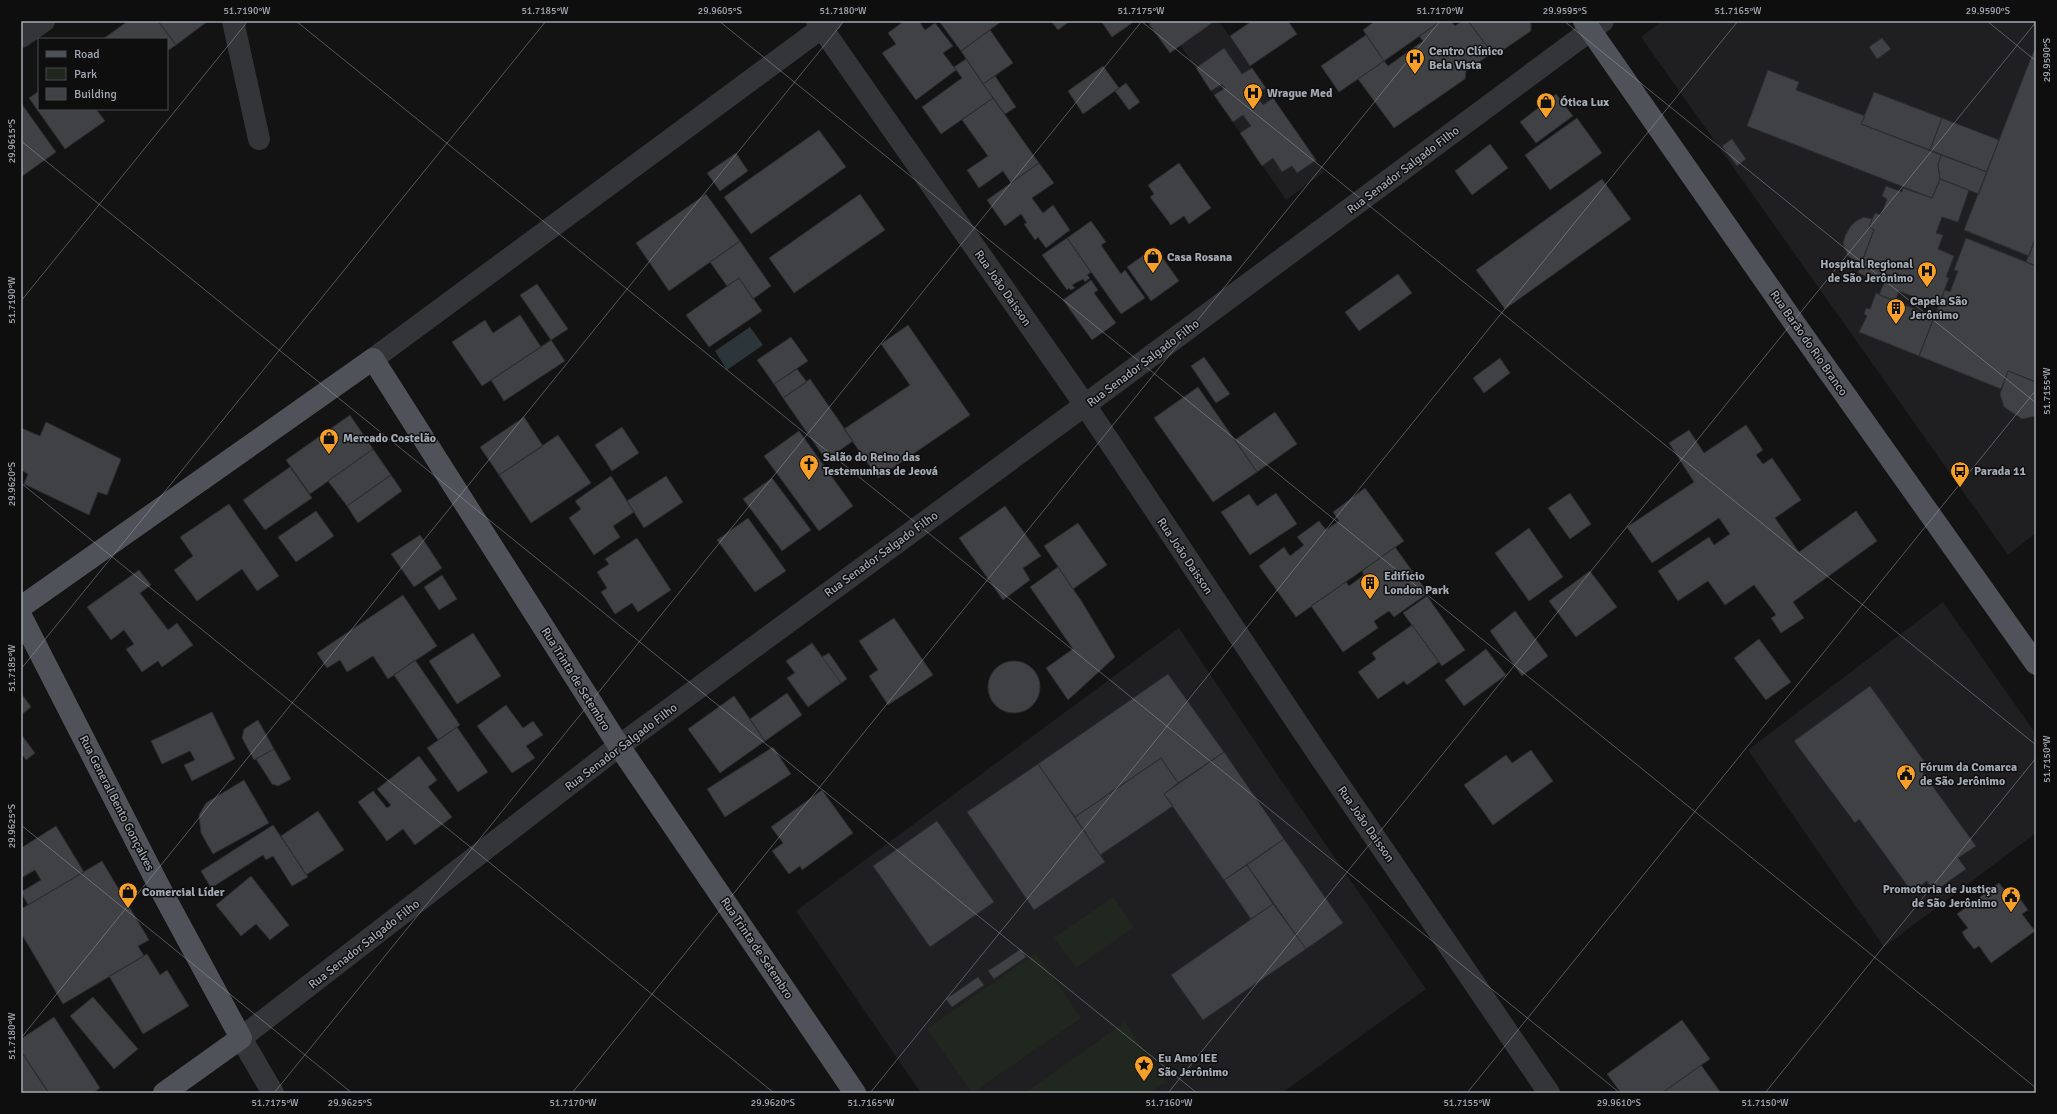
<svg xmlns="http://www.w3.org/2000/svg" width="2057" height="1114" font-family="Signika,sans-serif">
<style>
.built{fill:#1f1f21}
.green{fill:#1f271f}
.water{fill:#2b353a}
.building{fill:#3f4144;stroke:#2d2d30}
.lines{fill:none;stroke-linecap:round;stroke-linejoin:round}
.minor{stroke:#343539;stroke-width:22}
.major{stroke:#4f5259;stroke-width:22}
.ticks{fill:none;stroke:#a4abb5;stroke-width:1;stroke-opacity:0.45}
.labels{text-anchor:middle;stroke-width:3;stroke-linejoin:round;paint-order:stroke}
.poi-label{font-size:12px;font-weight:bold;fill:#a4abb5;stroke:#0e0e0f;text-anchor:start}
.street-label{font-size:12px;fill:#a4abb5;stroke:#0e0e0f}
.neatline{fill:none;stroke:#a4abb5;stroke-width:1.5}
.ticks-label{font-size:10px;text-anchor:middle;fill:#a4abb5}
</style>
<rect width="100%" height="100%" fill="#131314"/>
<path class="built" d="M1215 21H1219L1324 172 1286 200 1180 45Z
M1662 21H2036V533L2008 555 1641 37Z
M1943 602 2036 734V833L1884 947 1748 750Z
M1179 628 1281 780 1426 989 1282 1093H921L796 911Z"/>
<path class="green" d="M1113 897 1134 927 1076 968 1054 938Z
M1036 953 1081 1018 972 1093 927 1029Z
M1125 1022 1166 1082 1149 1093H1025Z"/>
<path class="water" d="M750 327 763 345 727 370 715 351Z"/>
<path class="building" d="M128 21H158L176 45 167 51V39H103Z
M158 21H208L176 45Z
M904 21H919L925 30 935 23 953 46 943 53 956 70 916 100 882 53 896 44 888 33Z
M939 21H1002L961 51Z
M1051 21H1070L1058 30Z
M1101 21H1135L1112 37Z
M1154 21H1215L1170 53 1149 24Z
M1252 21H1288L1297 34 1250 66 1230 36Z
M1375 21H1441L1384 61 1363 30Z
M1441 21H1451L1455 26 1462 21H1468L1492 53 1466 71 1465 79 1394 128 1358 79 1384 61 1388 66 1423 41 1419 36Z
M1468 21H1529L1531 24V31L1497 54 1492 53Z
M990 30 1013 63 983 84 961 51Z
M1366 35 1384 61 1339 92 1321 66Z
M1882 38 1891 49 1877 59 1869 47Z
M2036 45V237L2029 256 1964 230Z
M1224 48 1242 74 1252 68 1266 88 1256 95 1263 105 1273 98 1316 160 1297 173 1292 166 1282 172 1273 158 1262 166 1240 133 1251 126 1243 115 1233 122 1214 95 1225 88 1222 84 1211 91 1196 68Z
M966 59 993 98 941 134 922 107 962 78 954 67Z
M1103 66 1119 88 1083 114 1068 91Z
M1768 70 1799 82 1796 90 1865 116 1861 124 1941 155 1938 165 1940 179 1932 198 1747 126Z
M995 76 1016 107 1005 114 983 84Z
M1126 83 1140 102 1129 110 1115 91Z
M39 91V109H96L105 121 65 149 29 98Z
M1874 92 1942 118 1930 150 1861 124Z
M1556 94 1573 116 1536 143 1520 122Z
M993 98 1039 163 1011 183 1003 171 979 188 967 170 988 156 962 120Z
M21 103 56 152 21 177Z
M1577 118 1602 153 1550 190 1525 155Z
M1942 118 1999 140 1987 172 1930 150Z
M819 130 846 167 751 234 724 197Z
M1732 139 1746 159 1737 166 1722 146Z
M1490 144 1508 168 1472 195 1455 171Z
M736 153 748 171 720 191 707 173Z
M1941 155 1987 172 1979 194 1940 179 1938 165Z
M1039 163 1054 183 1032 198 1043 213 1053 205 1070 230 1046 248 1038 237 1035 240 1024 224 1027 223 1021 214 1005 226 987 200Z
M1179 163 1211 208 1189 224 1184 216 1171 225 1150 197 1154 194 1148 185Z
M1602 179 1631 219 1505 309 1476 270Z
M1940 179 1969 190 1958 222 1942 217 1936 233 1943 235 1938 249 1954 256 1946 277 1949 278 1938 306 1899 291 1895 301 1879 295 1884 283 1858 273 1874 230 1869 227 1875 213 1881 215 1887 199 1882 196 1886 186 1902 192 1903 188 1932 198Z
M706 194 740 241 669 291 636 243Z
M860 194 885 230 794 293 769 258Z
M1864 217 1872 219 1869 227 1874 230 1861 264 1848 256 1843 244 1845 236 1850 227 1856 221Z
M1091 221 1106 242 1101 245 1121 274 1125 270 1145 298 1121 314 1067 238Z
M2036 237V266L2026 262Z
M1067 238 1091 272 1087 275 1090 278 1085 282 1083 279 1072 285 1075 288 1071 290 1069 288 1067 290 1042 255Z
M1966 238 2036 266V382L2008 371 2001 389 1919 356 1945 290 1950 292 1958 271 1954 270Z
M740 241 771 286 753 299 739 278 727 286 710 262Z
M1155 247 1179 281 1151 301 1127 267Z
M1398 274 1412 293 1359 331 1345 312Z
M739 278 762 311 709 347 686 315Z
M1091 280 1098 290 1094 293 1116 323 1092 340 1063 300Z
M537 284 568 329 551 340 520 295Z
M1876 293 1934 317 1919 356 1859 332 1867 316 1864 314 1866 308 1870 309Z
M520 315 541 347 482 386 452 342 485 320 493 333Z
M908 325 970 415 878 478 844 429 910 385 881 344Z
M791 337 808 361 774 384 757 360Z
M551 340 565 361 504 401 491 380Z
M1204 357 1230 394 1216 403 1191 366Z
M1500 358 1510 373 1484 393 1473 378Z
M797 369 807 382 783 398 774 384Z
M2008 371 2036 382V416L2022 419 2004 407 2000 394Z
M810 379 853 441 826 460 783 398Z
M1198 387 1257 472 1213 502 1154 418Z
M1275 412 1297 444 1257 472 1235 440Z
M350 415 373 449 310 494 286 460Z
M524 417 543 446 499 475 480 447Z
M46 422 121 459 107 495 98 492 89 515 24 484 28 474 21 470V428L40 436Z
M1746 425 1763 450 1756 455 1763 464 1772 458 1801 500 1775 518 1799 552 1856 511 1877 541 1793 602 1804 618 1781 633 1771 618 1776 615 1754 585 1725 605 1708 581 1678 601 1658 571 1709 537 1714 545 1730 534 1719 518 1652 563 1627 527 1694 482 1669 443 1689 430 1704 453Z
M622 427 639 453 612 471 595 445Z
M799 431 853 506 819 531 764 456Z
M558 435 591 483 531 523 499 475Z
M373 449 391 475 347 506 328 481Z
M290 467 312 498 265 530 243 500Z
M391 475 402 491 358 523 347 506Z
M611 476 634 512 613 526 620 537 594 555 569 518 581 509 575 501Z
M666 476 683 502 644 528 627 501Z
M772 478 811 530 782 551 743 499Z
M1365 488 1404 541 1296 617 1259 566 1284 547 1290 556 1304 545 1297 537 1319 521 1326 530 1339 521 1333 512Z
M1276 493 1297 524 1250 555 1221 512 1249 494 1257 506Z
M1570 493 1591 524 1570 539 1548 508Z
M229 504 279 576 257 591 242 569 197 601 174 570 193 556 180 537Z
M1005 506 1041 556 1023 568 1030 580 1003 600 959 538Z
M316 511 334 536 296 562 278 537Z
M748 518 786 571 755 592 717 540Z
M1078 523 1107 565 1073 589 1044 546Z
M1529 528 1563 577 1529 601 1495 553Z
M420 535 442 568 414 587 391 554Z
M637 538 671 590 638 612 632 603 615 614 601 592 607 588 597 572 609 564 605 559Z
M1395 547 1428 593 1394 617 1389 611 1374 621 1378 628 1343 652 1311 606 1346 582 1349 586 1364 575 1362 571Z
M1058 567 1082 602 1115 657 1068 700 1046 668 1073 649 1030 587Z
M139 570 151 585 140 593 168 630 177 623 193 645 162 667 158 661 142 672 126 649 134 644 124 630 111 640 87 607Z
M1590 571 1617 607 1576 637 1549 601Z
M442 575 457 599 439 610 424 587Z
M403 595 437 646 388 679 373 656 347 672 340 660 327 668 317 653Z
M1427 596 1465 650 1442 666 1403 613Z
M1515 611 1548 656 1522 676 1490 631Z
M894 618 933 675 888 705 869 676 878 670 859 641Z
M1412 625 1439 662 1407 685 1404 681 1378 699 1358 672 1376 659 1372 653Z
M473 633 501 676 457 704 429 661Z
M1759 639 1791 682 1766 700 1734 658Z
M812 643 841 683 808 707 787 678 795 673 786 661Z
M812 643 822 657 829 653 847 679 808 707 787 678 795 673 786 661Z
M1486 649 1506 675 1464 706 1445 680Z
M415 660 460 725 438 740 394 675Z
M988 687a26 26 0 1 1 52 0a26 26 0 1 1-52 0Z
M1168 674 1224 752 1178 783 1161 758 1075 817 1038 764Z
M1870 686 1929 768 1923 773 1976 846 1958 858 1966 869 1934 892 1927 881 1912 892 1859 819 1855 823 1794 741Z
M21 693 31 707 21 715Z
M787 693 802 715 765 741 750 719Z
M734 696 765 741 720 773 688 729Z
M506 705 523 728 533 721 543 735 526 746 535 758 512 773 477 726Z
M212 712 235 759 192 781 184 765 195 760 190 751 162 764 151 741Z
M258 720 274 749 254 760 242 738 244 729Z
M457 727 488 772 458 792 427 748Z
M21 734 35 753 26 760 21 753Z
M773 747 791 774 725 817 707 789Z
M274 749 291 779 278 786 272 784 256 759Z
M1531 750 1553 781 1493 825 1464 785 1506 755 1512 763Z
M1224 752 1284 839 1224 880 1164 794Z
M419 756 437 780 428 787 452 817 415 845 403 829 387 841 358 802 373 791 387 808 391 805 377 789Z
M1161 758 1178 783 1164 794 1173 806 1100 855 1075 817Z
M1038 764 1105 862 1034 910 967 812Z
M244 780 269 823 213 854 201 833 199 815 206 803Z
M822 790 853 833 802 870 800 866 789 874 772 851 783 843 771 827Z
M318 811 344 850 306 875 281 836Z
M937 821 994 902 930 947 873 866Z
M273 825 308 877 292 886 273 856 266 860 263 855 211 888 201 871Z
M56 826 84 872 28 905 21 892 41 880 35 870 21 878V848Z
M1284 839 1343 923 1306 949 1247 865Z
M102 861 149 940 138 946 144 956 63 1004 21 933V909Z
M1247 865 1273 904 1251 919 1224 880Z
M251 876 289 925 270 940 256 924 241 936 216 905Z
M1999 883 2010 897 2016 893 2028 910 2022 914 2035 931 1991 963 1979 946 1974 949 1966 939 1962 932 1968 928 1957 914Z
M1273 904 1306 949 1203 1020 1171 975Z
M1021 949 1026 957 994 979 988 971Z
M147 954 160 975 167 970 189 1006 143 1034 109 976Z
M978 977 984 985 952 1007 946 999Z
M93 997 138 1049 114 1069 70 1016Z
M54 1017 100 1088 93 1093H49L21 1051V1039Z
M1682 1020 1710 1059 1662 1093H1621L1607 1074Z
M21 1051 41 1082 49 1093H21Z
M1701 1065 1721 1093H1662Z"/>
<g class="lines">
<path class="minor" d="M233 21 259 139
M817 21 1085 405 1314 748 1549 1093
M21 37 44 21
M373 359 831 21
M273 1093 241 1038 619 746 1085 405 1603 21"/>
<path class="major" d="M1584 21 1795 324 2036 664
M21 607 373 359 619 746 855 1093
M21 616 163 894 241 1038 164 1093"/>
</g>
<path class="ticks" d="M296 21 1620 1093M719 21 2036 1088M1141 21 2036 745M1564 21 2036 403M1987 21 2036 61M21 141 1197 1093M21 301 248 21M21 483 774 1093M21 669 546 21M21 825 352 1093M21 1038 844 21M274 1093 1142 21M572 1093 1440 21M870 1093 1738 21M1168 1093 2036 22M1467 1093 2036 390M1765 1093 2036 758"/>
<defs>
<g id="hospital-pin" transform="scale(1)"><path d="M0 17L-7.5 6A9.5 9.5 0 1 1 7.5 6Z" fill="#f69f29" stroke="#0e0e0f"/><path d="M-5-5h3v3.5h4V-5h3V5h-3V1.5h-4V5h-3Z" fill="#111"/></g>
<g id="shop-pin" transform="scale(1)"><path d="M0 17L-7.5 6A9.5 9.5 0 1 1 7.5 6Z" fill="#f69f29" stroke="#0e0e0f"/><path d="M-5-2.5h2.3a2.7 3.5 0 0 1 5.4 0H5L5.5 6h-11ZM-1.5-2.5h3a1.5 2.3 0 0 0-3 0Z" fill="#111"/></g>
<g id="building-pin" transform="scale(1)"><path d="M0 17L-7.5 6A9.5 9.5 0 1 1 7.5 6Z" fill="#f69f29" stroke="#0e0e0f"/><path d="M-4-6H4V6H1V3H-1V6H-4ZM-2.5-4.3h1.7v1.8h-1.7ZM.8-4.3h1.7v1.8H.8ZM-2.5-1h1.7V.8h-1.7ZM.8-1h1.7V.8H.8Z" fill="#111"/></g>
<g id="church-pin" transform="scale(1)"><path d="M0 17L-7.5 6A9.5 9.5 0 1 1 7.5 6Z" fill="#f69f29" stroke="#0e0e0f"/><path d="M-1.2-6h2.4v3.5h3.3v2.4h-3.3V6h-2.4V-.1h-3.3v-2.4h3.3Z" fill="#111"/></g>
<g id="bus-pin" transform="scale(1)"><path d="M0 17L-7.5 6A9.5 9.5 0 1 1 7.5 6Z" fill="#f69f29" stroke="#0e0e0f"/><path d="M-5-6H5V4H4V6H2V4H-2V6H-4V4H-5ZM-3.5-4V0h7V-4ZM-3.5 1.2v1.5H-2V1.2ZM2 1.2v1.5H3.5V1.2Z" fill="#111"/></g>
<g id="civic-pin" transform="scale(1)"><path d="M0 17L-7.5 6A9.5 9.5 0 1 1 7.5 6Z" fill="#f69f29" stroke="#0e0e0f"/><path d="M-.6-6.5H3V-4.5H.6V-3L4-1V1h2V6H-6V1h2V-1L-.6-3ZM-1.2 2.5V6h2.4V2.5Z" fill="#111"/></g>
<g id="sight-pin" transform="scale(1)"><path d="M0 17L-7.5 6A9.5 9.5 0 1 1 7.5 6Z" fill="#f69f29" stroke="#0e0e0f"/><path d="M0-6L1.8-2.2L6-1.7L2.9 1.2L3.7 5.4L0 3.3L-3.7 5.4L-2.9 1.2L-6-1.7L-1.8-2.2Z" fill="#111"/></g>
</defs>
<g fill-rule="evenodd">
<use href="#hospital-pin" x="1415" y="58"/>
<use href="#hospital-pin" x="1253" y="93"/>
<use href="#shop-pin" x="1546" y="102"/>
<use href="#shop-pin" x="1153" y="257"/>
<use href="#hospital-pin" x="1927" y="271"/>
<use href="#building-pin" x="1896" y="308"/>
<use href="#shop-pin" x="329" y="438"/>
<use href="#church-pin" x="809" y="464"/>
<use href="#bus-pin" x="1960" y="471"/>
<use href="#building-pin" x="1370" y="583"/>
<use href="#civic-pin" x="1906" y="774"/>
<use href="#shop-pin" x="128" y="892"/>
<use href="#civic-pin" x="2011" y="896"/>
<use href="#sight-pin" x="1144" y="1065"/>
</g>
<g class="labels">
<g class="poi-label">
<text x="1429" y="55">Centro Clínico<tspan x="1429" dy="14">Bela Vista</tspan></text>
<text x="1267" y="97">Wrague Med</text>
<text x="1560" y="106">Ótica Lux</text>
<text x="1167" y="261">Casa Rosana</text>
<text x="1913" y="268" text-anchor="end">Hospital Regional<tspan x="1913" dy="14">de São Jerônimo</tspan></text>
<text x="1910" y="305">Capela São<tspan x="1910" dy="14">Jerônimo</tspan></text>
<text x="343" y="442">Mercado Costelão</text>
<text x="823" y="461">Salão do Reino das<tspan x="823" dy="14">Testemunhas de Jeová</tspan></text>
<text x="1974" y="475">Parada 11</text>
<text x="1384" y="580">Edifício<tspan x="1384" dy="14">London Park</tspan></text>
<text x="1920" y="771">Fórum da Comarca<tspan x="1920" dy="14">de São Jerônimo</tspan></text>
<text x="1997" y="893" text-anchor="end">Promotoria de Justiça<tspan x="1997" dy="14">de São Jerônimo</tspan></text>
<text x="142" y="896">Comercial Líder</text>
<text x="1158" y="1062">Eu Amo IEE<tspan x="1158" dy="14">São Jerônimo</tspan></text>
</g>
<g class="street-label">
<text transform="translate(1403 170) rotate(-37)" y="4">Rua Senador Salgado Filho</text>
<text transform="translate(1003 288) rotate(55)" y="4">Rua João Daisson</text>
<text transform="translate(1809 343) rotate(55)" y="4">Rua Barão do Rio Branco</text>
<text transform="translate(1143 363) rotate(-37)" y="4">Rua Senador Salgado Filho</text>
<text transform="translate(881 554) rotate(-36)" y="4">Rua Senador Salgado Filho</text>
<text transform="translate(1185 556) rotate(56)" y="4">Rua João Daisson</text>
<text transform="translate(576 679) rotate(58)" y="4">Rua Trinta de Setembro</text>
<text transform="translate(621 747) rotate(-37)" y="4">Rua Senador Salgado Filho</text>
<text transform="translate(117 803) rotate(63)" y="4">Rua General Bento Gonçalves</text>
<text transform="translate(1366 824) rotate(55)" y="4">Rua João Daisson</text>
<text transform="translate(364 944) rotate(-38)" y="4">Rua Senador Salgado Filho</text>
<text transform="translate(757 948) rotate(56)" y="4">Rua Trinta de Setembro</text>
</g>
</g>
<rect width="2057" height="1114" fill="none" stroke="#0e0e0f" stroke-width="44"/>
<rect x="38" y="38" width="130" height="72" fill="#0e0e0f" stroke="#4a4d51"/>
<rect x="46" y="51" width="20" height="6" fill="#4f5259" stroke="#4a4d51"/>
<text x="74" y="58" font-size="12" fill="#a4abb5">Road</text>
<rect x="46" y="68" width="20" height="12" fill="#1f271f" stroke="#4a4d51"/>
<text x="74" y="78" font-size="12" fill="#a4abb5">Park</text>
<rect x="46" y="88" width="20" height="12" fill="#3f4144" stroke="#4a4d51"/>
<text x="74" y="98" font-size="12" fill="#a4abb5">Building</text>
<rect x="22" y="22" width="2013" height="1070" class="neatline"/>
<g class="ticks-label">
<text x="247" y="14">51.7190°W</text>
<text x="545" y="14">51.7185°W</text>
<text x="720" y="14">29.9605°S</text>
<text x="843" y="14">51.7180°W</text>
<text x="1141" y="14">51.7175°W</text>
<text x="1440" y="14">51.7170°W</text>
<text x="1565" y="14">29.9595°S</text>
<text x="1738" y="14">51.7165°W</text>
<text x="1988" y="14">29.9590°S</text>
<text transform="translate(2046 60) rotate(-90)" y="4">29.9590°S</text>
<text transform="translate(11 141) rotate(-90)" y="4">29.9615°S</text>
<text transform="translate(11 300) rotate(-90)" y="4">51.7190°W</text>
<text transform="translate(2046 391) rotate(-90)" y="4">51.7155°W</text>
<text transform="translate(11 484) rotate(-90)" y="4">29.9620°S</text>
<text transform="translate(11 668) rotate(-90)" y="4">51.7185°W</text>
<text transform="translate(2046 759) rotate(-90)" y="4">51.7150°W</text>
<text transform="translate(11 826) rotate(-90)" y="4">29.9625°S</text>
<text transform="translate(11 1036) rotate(-90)" y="4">51.7180°W</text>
<text x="275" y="1106">51.7175°W</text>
<text x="350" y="1106">29.9625°S</text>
<text x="573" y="1106">51.7170°W</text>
<text x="773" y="1106">29.9620°S</text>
<text x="871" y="1106">51.7165°W</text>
<text x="1169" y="1106">51.7160°W</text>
<text x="1467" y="1106">51.7155°W</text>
<text x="1619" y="1106">29.9610°S</text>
<text x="1765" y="1106">51.7150°W</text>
</g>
</svg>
